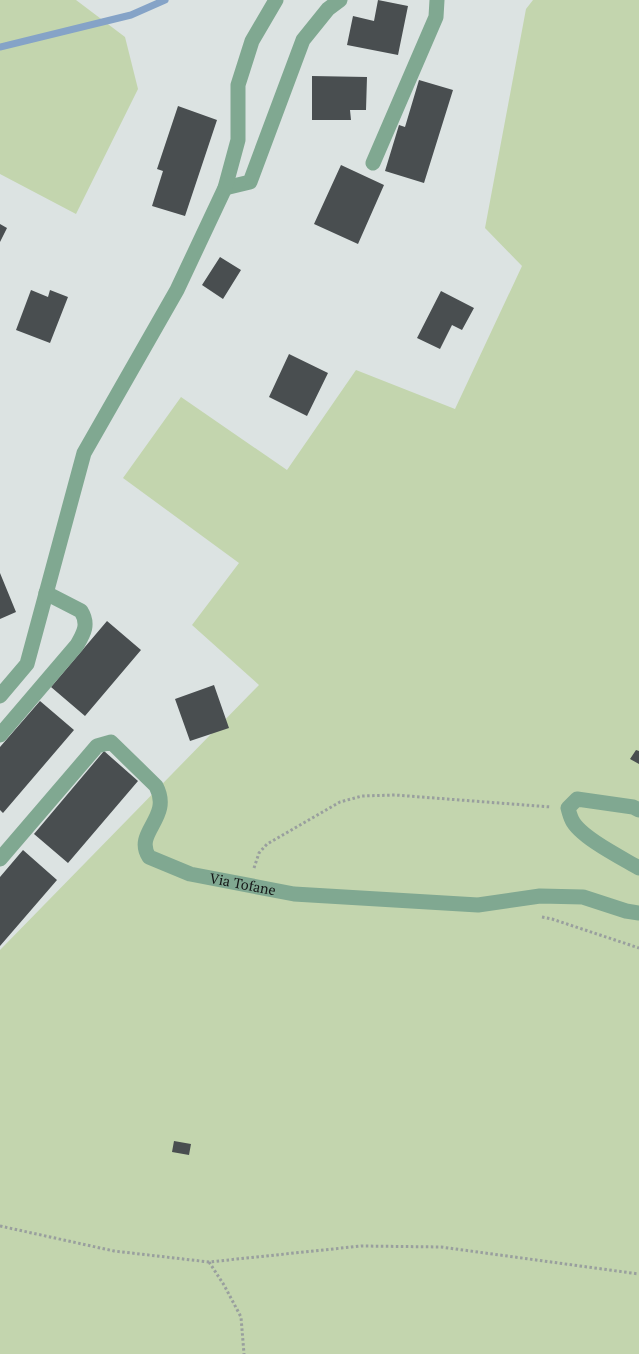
<svg xmlns="http://www.w3.org/2000/svg" width="639" height="1354" font-family="'PT Serif',serif">
<style>
.green{fill:#c3d5ae}
.lines{fill:none;stroke-linecap:round;stroke-linejoin:round}
.stream{stroke:#85a3c7;stroke-width:7}
.building{fill:#494e50}
.path{stroke:#999f9e;stroke-width:3;stroke-dasharray:2.5 2.5;stroke-linecap:butt}
.minor{stroke:#80a891;stroke-width:15}
.labels{text-anchor:middle;stroke-width:5;stroke-linejoin:round;paint-order:stroke}
.street-label{font-size:14px;fill:#151717;stroke:#fff}
</style>
<rect width="100%" height="100%" fill="#dce3e2"/>
<path class="green" d="M0 0H76L125 37 138 89 76 214 0 174Z
M533 0H639V1354H0V950L259 685 192 625 239 563 123 478 181 397 287 470 356 370 455 409 522 266 485 228 526 9Z"/>
<g class="lines">
<path class="stream" d="M0 47 131 15 165 0"/>
</g>
<path class="building" d="M378 0 408 6 398 55 347 45 353 16 374 21Z
M312 76 367 77 366 110H350L351 120H312Z
M419 80 453 90 424 183 385 171 399 125 405 127Z
M178 106 217 120 185 216 152 206 163 171 157 169Z
M341 165 384 185 358 244 314 224Z
M0 224 7 228 0 242Z
M220 257 241 270 223 299 202 285Z
M31 290 48 297 50 290 68 297 50 343 16 330Z
M441 291 474 308 462 330 452 325 440 349 417 338Z
M289 354 328 373 307 416 269 397Z
M0 573 16 612 0 619Z
M107 621 141 650 85 716 51 687Z
M214 685 229 728 190 741 175 699Z
M40 701 74 730 3 813 0 810V747Z
M636 750 639 751V764L630 759Z
M104 751 138 781 68 863 34 834Z
M23 850 57 880 0 946V877Z
M174 1141 191 1144 189 1155 172 1152Z"/>
<g class="lines">
<path class="path" d="M254 868 259 853 267 844 340 802 362 796 395 795 551 807
M542 917 552 919 639 948
M0 1226 114 1251 209 1262 361 1246 441 1247 639 1274
M209 1262 224 1285 241 1317 244 1354"/>
<g class="minor">
<path d="M373 163 436 17 437 0"/>
<path d="M225 188 250 182 303 40 328 9 340 0"/>
<path d="M0 696 27 664 84 453 177 290 225 188 238 140V85L252 41 276 0"/>
<path d="M0 735 77 645C84 633 89 624 81 611L46 593"/>
<path d="M639 810 633 807 577 799 568 808C569 812 570 816 572 820 580 837 622 858 639 868"/>
<path id="s1" d="M0 859 97 746 111 742 156 786C173 818 133 832 149 857L190 874 294 894 478 905 540 896 583 897 626 911 639 913"/>
</g>
</g>
<g class="labels">
<g class="street-label">
<text dy="5" stroke="none"><textPath href="#s1" startOffset="400">Via Tofane</textPath></text>
</g>
</g>
</svg>
